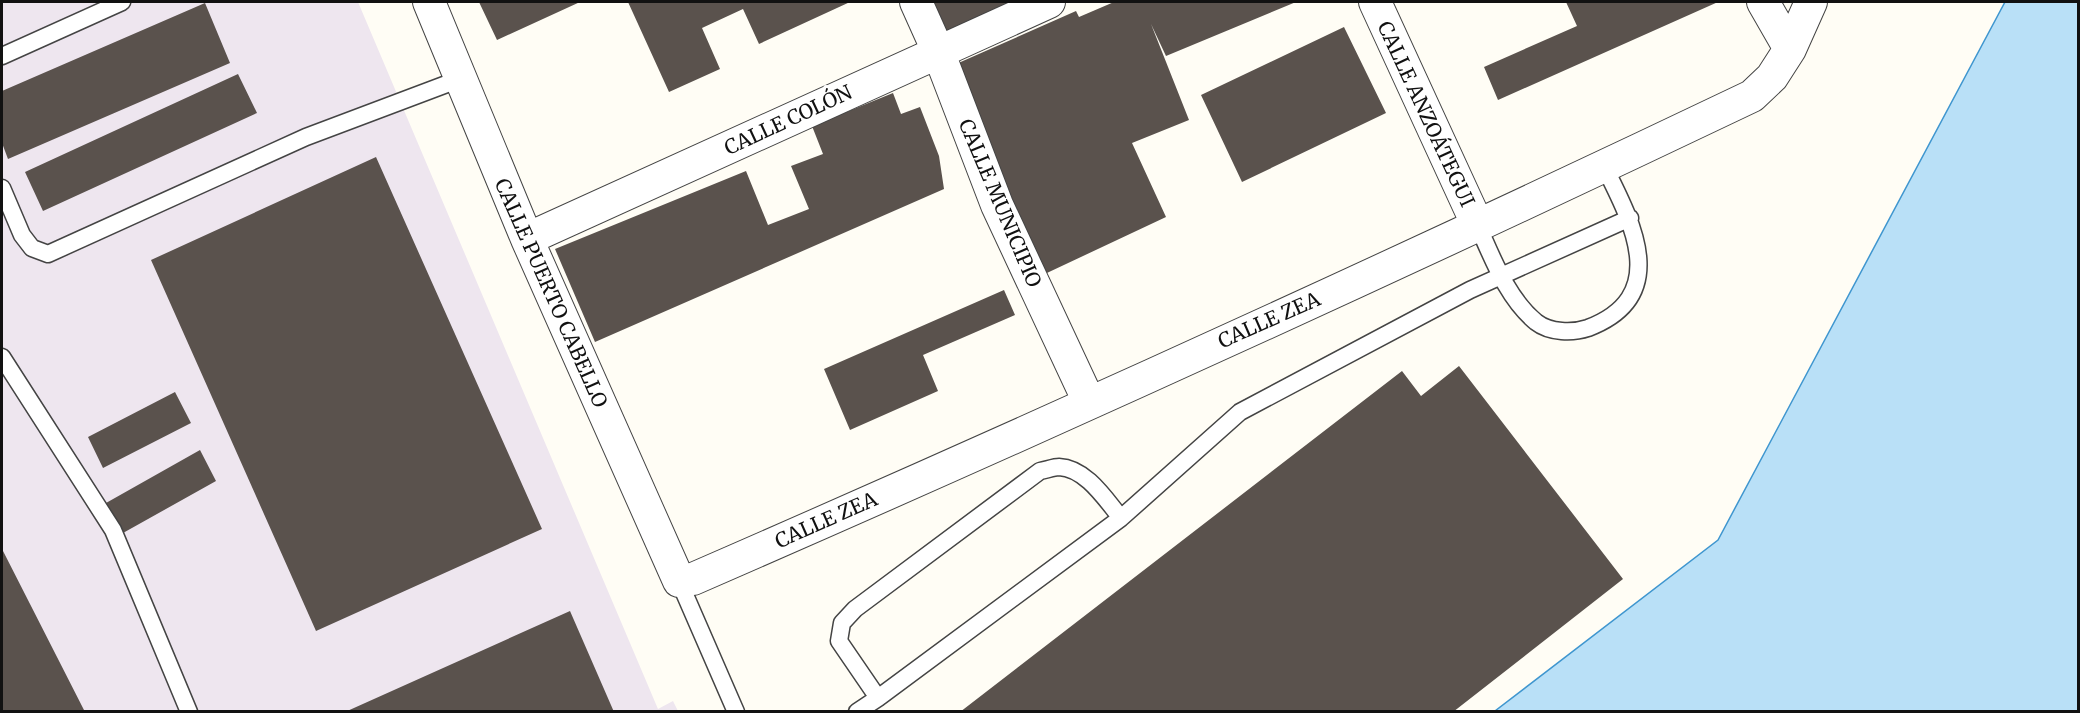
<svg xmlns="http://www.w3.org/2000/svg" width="2080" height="713" font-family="Merriweather,serif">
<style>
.industrial{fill:#eee6ef}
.water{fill:#b9e0f7;stroke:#3f96cf;stroke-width:1.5}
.building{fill:#5a524d}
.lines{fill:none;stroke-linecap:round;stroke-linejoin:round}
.service-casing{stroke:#444;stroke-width:19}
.minor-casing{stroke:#444;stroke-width:34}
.service{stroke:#fff;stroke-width:16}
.minor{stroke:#fff;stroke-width:32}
.labels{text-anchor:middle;stroke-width:6;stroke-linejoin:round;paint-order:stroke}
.street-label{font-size:20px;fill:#111;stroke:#fff}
</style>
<rect width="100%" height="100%" fill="#fffdf5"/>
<path class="industrial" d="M2 2H358L658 709 673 701 678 711H2Z"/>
<path class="water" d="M2005 2H2078V711H1495L1718 540Z"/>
<path class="building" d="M479 2H580L497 40Z
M628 2H850L759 44 743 9 702 28 720 69 669 92Z
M923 2H1028L939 40Z
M1114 2H1296L1166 56 1151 24 1189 120 1132 143 1166 217 1032 280 947 68 1076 11 1079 17Z
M1566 2H1718L1498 100 1484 67 1577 26Z
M205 3 230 63 8 159 2 143V91Z
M1344 27 1386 113 1242 182 1201 95Z
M238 74 257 113 43 211 25 172Z
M893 93 901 114 920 107 939 156 944 189 595 342 555 249 746 171 768 225 809 209 791 166 823 154 812 126Z
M376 157 542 529 316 631 151 260Z
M1004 290 1015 315 923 355 938 391 850 430 824 369Z
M1459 366 1623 579 1453 712H960L1402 371 1421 396Z
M175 392 191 423 103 468 88 437Z
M200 450 216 481 123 533 106 503Z
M2 549 85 712H2Z
M570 611 614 712H345Z"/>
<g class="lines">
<g class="service-casing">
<path id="service" d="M2 56 122 2
M2 188 22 235 32 248 48 254 306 137 460 79
M1478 226C1493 259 1507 298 1536 322 1550 333 1573 333 1588 328 1672 296 1632 222 1604 166
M2 357 113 530 189 712
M679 581 736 712
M878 698 839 641 842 623 855 609 1040 471C1046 470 1054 467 1059 467 1086 468 1106 500 1121 518
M857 712 878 698 1121 518 1240 412 1470 290 1630 218"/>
</g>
<g class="minor-casing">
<path id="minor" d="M429 2 527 239 679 581 693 579C1049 424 1402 263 1752 96L1772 77 1790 49 1811 2
M916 2 938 51 997 205 1089 402
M1375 2 1478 226
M1763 2 1790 49
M527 239 1049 2"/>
</g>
<use href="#service" class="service"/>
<use href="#minor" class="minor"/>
</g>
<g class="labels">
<g class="street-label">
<text transform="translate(1426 114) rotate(65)" y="7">CALLE ANZOÁTEGUI</text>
<text transform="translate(788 120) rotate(-25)" y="7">CALLE COLÓN</text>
<text transform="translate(1000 203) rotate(67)" y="7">CALLE MUNICIPIO</text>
<text transform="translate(551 293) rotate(66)" y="7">CALLE PUERTO CABELLO</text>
<text transform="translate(1269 320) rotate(-24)" y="7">CALLE ZEA</text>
<text transform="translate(826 520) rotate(-24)" y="7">CALLE ZEA</text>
</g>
</g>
<rect width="2080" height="713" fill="none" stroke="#111111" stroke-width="6"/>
</svg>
